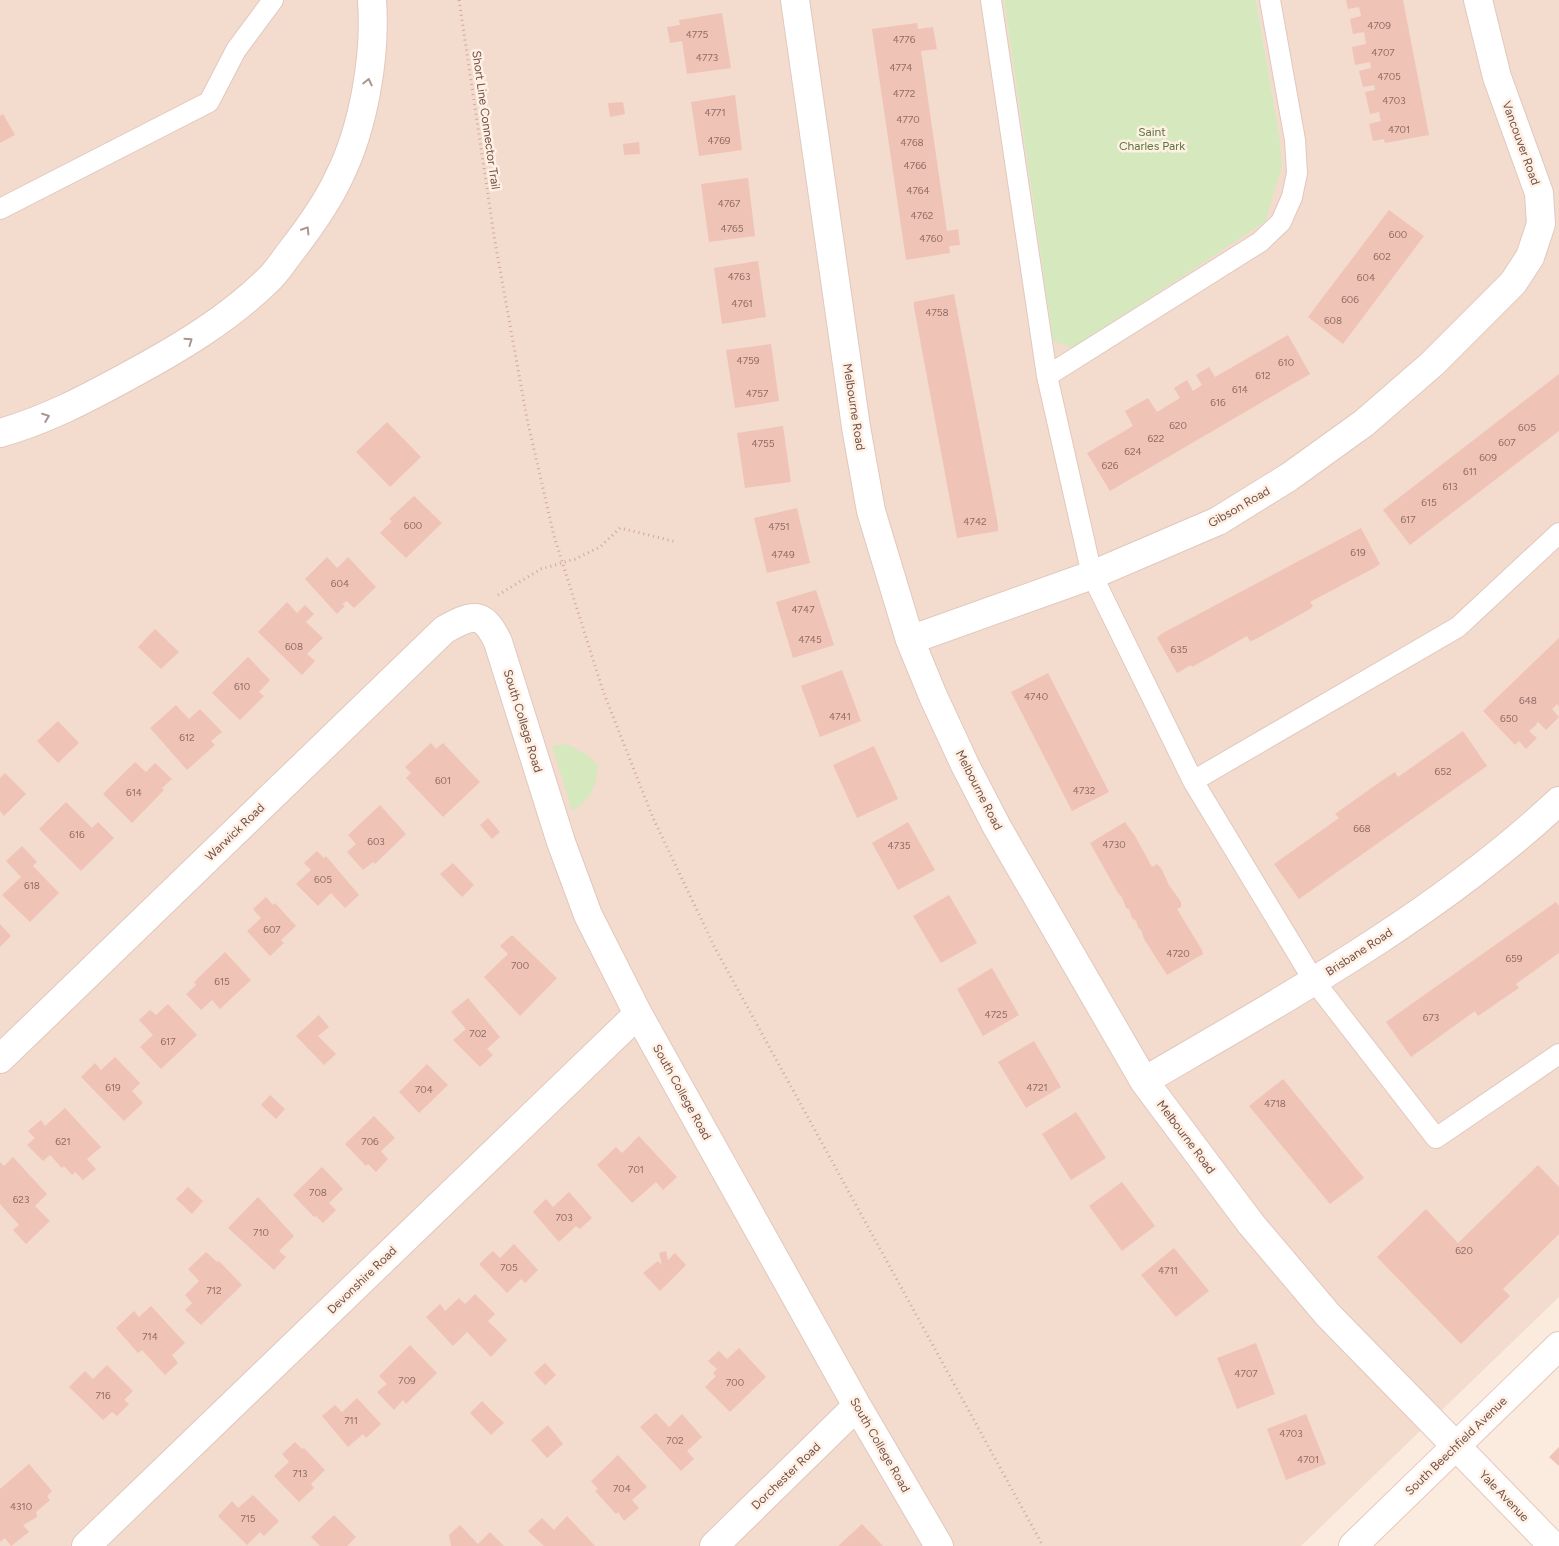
<svg xmlns="http://www.w3.org/2000/svg" width="1559" height="1546" font-family="Figtree,sans-serif">
<style>
.residential{fill:#f3dbcd}
.green{fill:#d6e8be}
.building{fill:#f0c3b7}
.lines{fill:none;stroke-linecap:round;stroke-linejoin:round}
.lane-casing{stroke:#e1c8be;stroke-width:22}
.street-casing{stroke:#e1c8be;stroke-width:30}
.secondary-casing{stroke:#e6c8bb;stroke-width:30}
.path{stroke:#d4a79b;stroke-width:3;stroke-dasharray:1 4;stroke-linecap:butt}
.lane{stroke:#fff;stroke-width:20}
.street{stroke:#fff;stroke-width:28}
.secondary{stroke:#fff;stroke-width:28}
.oneway{stroke:#aa9591}
.labels{text-anchor:middle;stroke-width:5;stroke-linejoin:round;paint-order:stroke}
.number-label{font-size:10px;fill:#916c63}
.street-label{font-size:12px;fill:#714f47;stroke:#fff0e4}
.park-label{font-size:12px;fill:#5a7740;stroke:#fff0e4}
</style>
<rect width="100%" height="100%" fill="#fbebde"/>
<path class="residential" d="M0 0H1004L1053 341 1279 133 1256 0H1559V1297L1301 1546H0Z"/>
<path class="green" d="M1004 0H1256L1279 133 1282 166 1265 222 1073 348 1053 341Z
M567 744 587 755 597 764C597 787 592 798 572 811L552 746Z"/>
<path class="building" d="M1346 0H1403L1429 135 1385 143 1384 139 1373 141 1369 124 1381 121 1380 117 1379 112 1370 114 1365 92 1375 90 1374 85 1363 87 1359 71 1371 68 1370 62 1355 65 1352 47 1366 44 1364 32 1353 34 1350 19 1361 16 1359 7 1348 9Z
M722 13 731 68 687 74 682 41 670 43 667 27 680 25 679 20Z
M917 23 918 29 933 27 937 49 921 51 947 231 958 229 960 245 949 246 950 253 906 260 872 29Z
M735 95 742 150 699 156 691 102Z
M623 102 625 114 610 117 608 103Z
M3 114 15 135 0 143V116Z
M639 142 640 154 624 155 623 144Z
M748 178 755 236 709 242 701 184Z
M1389 210 1424 236 1343 344 1308 317Z
M758 261 766 317 722 324 714 268Z
M954 294 998 525V531L957 538 914 307V302Z
M1288 335 1310 374 1110 491 1087 453 1133 426 1125 411 1148 398 1157 412 1180 398 1174 388 1187 380 1193 391 1202 385 1196 375 1209 367 1215 377Z
M771 344 779 401 735 408 726 350Z
M1559 374V431L1410 545 1383 510Z
M387 422 421 457 390 487 356 452Z
M783 426 791 482 745 488 737 433Z
M414 496 442 523 406 558 380 533 392 521 389 519Z
M797 508 810 563 767 573 754 518Z
M1361 528 1380 564 1376 567 1310 602 1313 606 1310 609 1254 640 1250 641 1247 636 1192 667 1191 665 1177 673 1157 638 1161 634Z
M327 557 337 568 348 557 376 587 354 608 347 601 342 604 345 606 337 614 305 579Z
M816 590 834 645 793 658 776 602Z
M287 602 297 613 305 605 314 614 306 622 323 638 307 654 315 661 302 675 258 632Z
M155 629 179 652 161 669 138 647Z
M1559 638V707L1557 704 1552 709 1559 717 1546 730 1538 722 1535 726 1529 731 1537 738 1526 749 1519 741 1515 745 1483 711Z
M248 657 270 680 259 692 264 696 240 720 212 693Z
M842 670 861 721 820 737 801 686Z
M1048 673 1109 792 1072 811 1011 692Z
M176 705 189 719 200 709 222 732 211 741 215 745 187 770 150 728Z
M58 721 79 743 58 763 37 741Z
M1463 731 1487 766 1299 899 1274 864 1339 818 1335 814 1377 784 1395 772 1398 777Z
M431 743 436 749 443 743 480 782 443 817 406 778 411 773 405 767Z
M874 746 898 799 857 818 833 765Z
M135 762 146 772 155 763 172 779 162 788 164 790 132 823 103 794Z
M5 773 26 794 4 816 0 811V778Z
M66 802 92 828 98 822 114 838 81 871 39 829Z
M380 805 406 834 375 864 373 862 363 870 347 852 356 844 348 835Z
M488 818 500 832 492 839 480 825Z
M908 822 935 870 898 890 872 843Z
M1125 822 1135 836 1152 867 1157 864 1161 868 1169 885 1181 902V907L1177 909 1202 950 1203 954 1167 975 1144 939 1141 930 1138 927 1136 921 1132 918 1129 909 1126 908 1122 897 1118 893 1090 843Z
M22 846 37 862 33 866 59 893 30 922 2 895 21 877 6 861Z
M317 851 324 858 326 856 359 895 345 908 331 893 318 906 296 884 311 870 304 863Z
M453 863 474 885 462 897 440 874Z
M949 895 977 943 941 963 913 916Z
M266 897 273 905 275 903 296 926 281 940 284 943 270 956 247 931 261 918 253 909Z
M1556 902 1559 906V953L1516 984 1519 988 1478 1016 1475 1011 1411 1057 1386 1022Z
M0 924 11 936 0 947Z
M512 935 557 978 520 1016 484 977 508 954 500 946Z
M225 952 251 980 220 1009 212 1000 201 1010 186 994 196 985 194 982Z
M992 968 1019 1015 983 1036 957 989Z
M468 998 500 1037 487 1049 493 1055 480 1067 453 1040 466 1029 451 1012Z
M168 1004 197 1035 161 1069 140 1047 153 1035 139 1020 150 1010 156 1015Z
M319 1015 329 1027 318 1036 336 1054 324 1065 296 1036Z
M1034 1041 1061 1087 1026 1108 998 1062Z
M115 1057 140 1083 132 1091 143 1103 124 1121 81 1077 95 1063 101 1070Z
M427 1064 448 1085 419 1113 399 1092Z
M1283 1079 1364 1178 1330 1204 1249 1106Z
M270 1095 285 1109 276 1119 261 1105Z
M65 1108 101 1147 87 1159 96 1169 83 1180 75 1172 72 1175 64 1166 62 1168 50 1155 43 1161 27 1145 35 1138 28 1131 41 1120 45 1126Z
M1076 1112 1106 1158 1071 1180 1042 1134Z
M374 1116 395 1138 381 1151 388 1159 376 1172 368 1164 366 1166 345 1144Z
M639 1136 677 1177 663 1190 656 1182 632 1203 597 1165 616 1147 622 1153Z
M13 1157 47 1194 35 1206 50 1221 26 1244 13 1230 19 1225 0 1204V1162L4 1166Z
M1538 1165 1559 1187V1234L1503 1289 1510 1296 1461 1344 1377 1257 1426 1209 1458 1243Z
M322 1167 343 1189 329 1203 336 1210 323 1223 316 1216 314 1217 293 1195Z
M1122 1182 1155 1226 1122 1251 1089 1206Z
M188 1187 203 1201 192 1214 176 1199Z
M569 1192 592 1218 580 1229 576 1226 559 1242 533 1212 546 1199 553 1207Z
M258 1197 294 1236 279 1251 286 1257 274 1270 228 1228Z
M514 1244 538 1270 525 1283 521 1279 507 1293 479 1264 493 1251 500 1258Z
M1174 1248 1209 1291 1176 1317 1141 1275Z
M666 1251 668 1260 675 1253 686 1265 660 1291 643 1273 658 1261 662 1265 659 1253Z
M206 1252 217 1262 219 1261 242 1285 201 1325 185 1310 192 1303 185 1295 199 1281 188 1269Z
M475 1294 495 1314 488 1321 507 1340 491 1357 467 1332 453 1346 426 1317 440 1304 445 1311 459 1298 465 1304Z
M151 1306 185 1343 172 1355 178 1363 165 1375 142 1350 138 1353 116 1328 134 1311 139 1317Z
M1256 1343 1275 1394 1237 1409 1217 1358Z
M410 1345 437 1373 406 1404 403 1400 394 1410 377 1392 387 1384 379 1376Z
M739 1348 766 1377 730 1412 705 1387 716 1376 713 1373 717 1369 708 1361 719 1351 727 1359Z
M545 1363 556 1375 545 1385 534 1373Z
M107 1365 133 1391 124 1400 129 1404 117 1416 112 1412 103 1420 69 1387 85 1371 93 1379Z
M357 1398 381 1424 366 1438 363 1434 348 1447 322 1416 335 1405 342 1412Z
M482 1401 504 1423 491 1435 470 1413Z
M656 1413 669 1427 682 1414 702 1437 687 1451 694 1459 681 1471 640 1427Z
M1306 1414 1326 1464 1286 1480 1267 1429Z
M548 1425 563 1444 547 1458 531 1440Z
M295 1442 302 1449 304 1448 325 1470 311 1484 314 1488 299 1502 274 1476 289 1462 282 1454Z
M1559 1447V1466L1549 1457Z
M618 1455 647 1487 632 1500 639 1508 624 1521 618 1512 616 1514 595 1491 598 1489 591 1481Z
M29 1464 52 1491 47 1496 50 1500 36 1512 37 1517 23 1525 29 1532 11 1546 5 1538 0 1542V1489Z
M253 1495 279 1521 264 1536 260 1532 247 1545 218 1516 232 1501 238 1508Z
M334 1515 356 1537 347 1546H320L311 1537Z
M567 1516 595 1546H544L528 1531 542 1518 554 1530Z
M862 1524 883 1546H838Z
M460 1525 478 1544 490 1532 504 1546H451L449 1535Z"/>
<g class="lines">
<g class="lane-casing">
<path id="lane" d="M991 0 1047 376 1092 575 1193 781 1314 981 1436 1138 1559 1054
M0 209 209 102 236 50 273 0
M1047 376 1260 242 1281 222 1292 197 1297 173 1295 140 1270 0
M1193 781 1458 627 1559 533"/>
</g>
<g class="street-casing">
<path id="street" d="M795 0 856 427 871 511 910 640 933 696 965 765 997 827 1144 1081 1251 1224 1328 1315 1456 1446
M0 433C46 420 86 399 128 376 178 349 227 320 268 280 277 272 284 260 292 250 309 228 327 203 339 177 364 127 376 55 372 0
M910 640 1092 575 1218 521 1289 477 1364 423 1432 364 1513 283 1530 257 1541 224 1539 193 1497 77 1478 0
M0 1059 444 630C472 614 483 610 498 642L561 842 588 915 638 1014 857 1406 939 1546
M1144 1081C1288 997 1437 915 1559 801
M86 1546 638 1014
M714 1546 857 1406"/>
</g>
<g class="secondary-casing">
<path id="secondary" d="M1456 1446 1553 1546
M1353 1546 1559 1346"/>
</g>
<path class="path" d="M459 0 495 242 527 419 554 536 603 691 653 818 715 948 1043 1546
M498 595 541 569 575 559 600 547 620 528 677 542"/>
<use href="#lane" class="lane"/>
<use href="#street" class="street"/>
<use href="#secondary" class="secondary"/>
</g>
<defs><path id="oneway-chevron" d="M-2-3.5L2.5 0L-2 3.5" fill="none" stroke-width="1.6" stroke-linecap="round" stroke-linejoin="round" transform="scale(1.25)"/></defs>
<g class="oneway">
<use href="#oneway-chevron" transform="translate(368 82) rotate(-77)"/>
<use href="#oneway-chevron" transform="translate(306 230) rotate(-58)"/>
<use href="#oneway-chevron" transform="translate(189 341) rotate(-35)"/>
<use href="#oneway-chevron" transform="translate(46 417) rotate(-21)"/>
</g>
<g class="labels">
<g class="number-label">
<text x="1379" y="29">4709</text>
<text x="697" y="38">4775</text>
<text x="904" y="43">4776</text>
<text x="1383" y="56">4707</text>
<text x="707" y="61">4773</text>
<text x="901" y="71">4774</text>
<text x="1389" y="80">4705</text>
<text x="904" y="97">4772</text>
<text x="1394" y="104">4703</text>
<text x="715" y="116">4771</text>
<text x="908" y="123">4770</text>
<text x="1399" y="133">4701</text>
<text x="719" y="144">4769</text>
<text x="912" y="146">4768</text>
<text x="915" y="169">4766</text>
<text x="918" y="194">4764</text>
<text x="729" y="207">4767</text>
<text x="922" y="219">4762</text>
<text x="732" y="232">4765</text>
<text x="1398" y="238">600</text>
<text x="931" y="242">4760</text>
<text x="1382" y="260">602</text>
<text x="739" y="280">4763</text>
<text x="1366" y="281">604</text>
<text x="1350" y="303">606</text>
<text x="742" y="307">4761</text>
<text x="937" y="316">4758</text>
<text x="1333" y="324">608</text>
<text x="748" y="364">4759</text>
<text x="1286" y="366">610</text>
<text x="1263" y="379">612</text>
<text x="1240" y="393">614</text>
<text x="757" y="397">4757</text>
<text x="1218" y="406">616</text>
<text x="1178" y="429">620</text>
<text x="1527" y="431">605</text>
<text x="1156" y="442">622</text>
<text x="1507" y="446">607</text>
<text x="763" y="447">4755</text>
<text x="1133" y="455">624</text>
<text x="1488" y="461">609</text>
<text x="1110" y="469">626</text>
<text x="1470" y="475">611</text>
<text x="1450" y="490">613</text>
<text x="1429" y="506">615</text>
<text x="1408" y="523">617</text>
<text x="975" y="525">4742</text>
<text x="413" y="529">600</text>
<text x="779" y="530">4751</text>
<text x="1358" y="556">619</text>
<text x="783" y="558">4749</text>
<text x="340" y="587">604</text>
<text x="803" y="613">4747</text>
<text x="810" y="643">4745</text>
<text x="294" y="650">608</text>
<text x="1179" y="653">635</text>
<text x="242" y="690">610</text>
<text x="1036" y="700">4740</text>
<text x="1528" y="704">648</text>
<text x="840" y="720">4741</text>
<text x="1509" y="722">650</text>
<text x="187" y="741">612</text>
<text x="1443" y="775">652</text>
<text x="443" y="784">601</text>
<text x="1084" y="794">4732</text>
<text x="134" y="796">614</text>
<text x="1362" y="832">668</text>
<text x="77" y="838">616</text>
<text x="376" y="845">603</text>
<text x="1114" y="848">4730</text>
<text x="899" y="849">4735</text>
<text x="323" y="883">605</text>
<text x="32" y="889">618</text>
<text x="272" y="933">607</text>
<text x="1178" y="957">4720</text>
<text x="1514" y="962">659</text>
<text x="520" y="969">700</text>
<text x="222" y="985">615</text>
<text x="996" y="1018">4725</text>
<text x="1431" y="1021">673</text>
<text x="478" y="1037">702</text>
<text x="168" y="1045">617</text>
<text x="113" y="1091">619</text>
<text x="1037" y="1091">4721</text>
<text x="424" y="1093">704</text>
<text x="1275" y="1107">4718</text>
<text x="63" y="1145">621</text>
<text x="370" y="1145">706</text>
<text x="636" y="1173">701</text>
<text x="318" y="1196">708</text>
<text x="21" y="1203">623</text>
<text x="564" y="1221">703</text>
<text x="261" y="1236">710</text>
<text x="1464" y="1254">620</text>
<text x="509" y="1271">705</text>
<text x="1168" y="1274">4711</text>
<text x="214" y="1294">712</text>
<text x="150" y="1340">714</text>
<text x="1246" y="1377">4707</text>
<text x="407" y="1384">709</text>
<text x="735" y="1386">700</text>
<text x="103" y="1399">716</text>
<text x="351" y="1424">711</text>
<text x="1291" y="1437">4703</text>
<text x="675" y="1444">702</text>
<text x="1308" y="1463">4701</text>
<text x="300" y="1477">713</text>
<text x="622" y="1492">704</text>
<text x="21" y="1510">4310</text>
<text x="248" y="1522">715</text>
</g>
<g class="street-label">
<text transform="translate(486 120) rotate(82)" y="4">Short Line Connector Trail</text>
<text transform="translate(1521 143) rotate(70)" y="4">Vancouver Road</text>
<text transform="translate(854 407) rotate(81)" y="4">Melbourne Road</text>
<text transform="translate(1239 507) rotate(-30)" y="4">Gibson Road</text>
<text transform="translate(523 721) rotate(73)" y="4">South College Road</text>
<text transform="translate(979 790) rotate(63)" y="4">Melbourne Road</text>
<text transform="translate(235 832) rotate(-44)" y="4">Warwick Road</text>
<text transform="translate(1359 952) rotate(-33)" y="4">Brisbane Road</text>
<text transform="translate(682 1092) rotate(61)" y="4">South College Road</text>
<text transform="translate(1186 1137) rotate(53)" y="4">Melbourne Road</text>
<text transform="translate(362 1280) rotate(-44)" y="4">Devonshire Road</text>
<text transform="translate(880 1445) rotate(60)" y="4">South College Road</text>
<text transform="translate(1456 1446) rotate(-44)" y="4">South Beechfield Avenue</text>
<text transform="translate(786 1476) rotate(-44)" y="4">Dorchester Road</text>
<text transform="translate(1504 1496) rotate(46)" y="4">Yale Avenue</text>
</g>
<g class="park-label">
<text x="1152" y="136">Saint<tspan x="1152" dy="14">Charles Park</tspan></text>
</g>
</g>
</svg>
